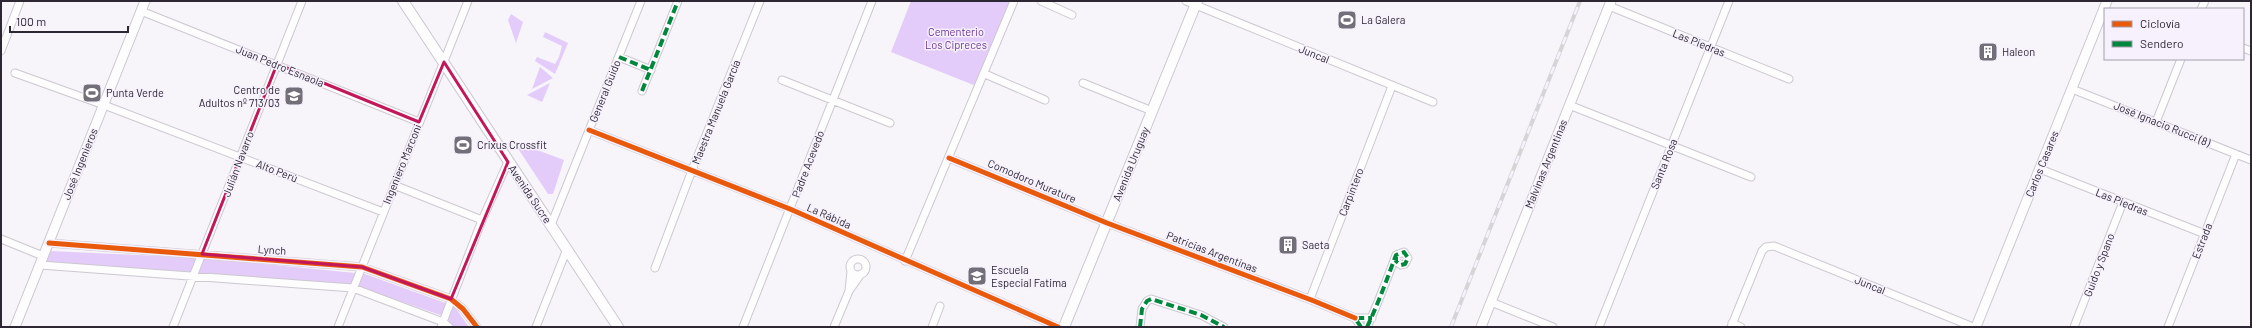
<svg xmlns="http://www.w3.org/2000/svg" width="2252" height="328" font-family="Barlow,sans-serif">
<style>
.green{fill:#e4ccfa}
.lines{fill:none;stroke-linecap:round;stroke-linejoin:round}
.minor-casing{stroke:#ccc8d0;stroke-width:9}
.tertiary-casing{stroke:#ccc8d0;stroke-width:11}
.secondary-casing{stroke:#ccc8d0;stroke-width:12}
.minor{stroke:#fefdfe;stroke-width:7}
.tertiary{stroke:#fefdfe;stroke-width:9}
.secondary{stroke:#fefdfe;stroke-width:10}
.rail-casing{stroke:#d5d4d6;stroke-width:4}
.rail{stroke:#f6f1fd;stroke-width:2.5;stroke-dasharray:8;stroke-linecap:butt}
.quiet{stroke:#00873e;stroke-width:4;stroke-dasharray:8 4;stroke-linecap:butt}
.cycleway-casing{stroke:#f6f1fd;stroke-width:8}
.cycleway{stroke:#e8590c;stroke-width:5}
.marked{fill:none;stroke:#c2185b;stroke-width:3;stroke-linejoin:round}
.labels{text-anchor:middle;stroke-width:3;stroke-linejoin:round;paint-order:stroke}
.poi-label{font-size:11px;fill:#2c2732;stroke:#f6f1fd;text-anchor:start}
.park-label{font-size:11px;fill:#6c3496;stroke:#f6f1fd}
.street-label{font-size:11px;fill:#2c2732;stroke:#f6f1fd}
</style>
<rect width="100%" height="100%" fill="#f7f4fa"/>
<path class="green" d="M911 1H1010L976 86 891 52Z
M511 14 523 22 516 43 508 20Z
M545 32 568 43 555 74 535 61 537 57 555 64 559 57 562 46 543 37Z
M540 67 553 78 532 89Z
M550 83 542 102 527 95Z
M513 141 564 160 553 194H548Z
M50 251 202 258 365 274 454 306 469 327H453L446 317 359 287 45 262Z"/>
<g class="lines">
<g class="minor-casing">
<path id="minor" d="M1041 1 1072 15
M1186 1 1433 102
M1609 6 1789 79
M2201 9 2205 1
M141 11 419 122
M2243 48 2251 51
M1 51 20 1
M619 57 651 70
M15 73 104 105 383 212
M985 74 1045 100
M782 80 890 123
M1083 83 1152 111
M2072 89 2251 160
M642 91 678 1
M1569 105 1751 177
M2156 122 2181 59
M589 130 790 209 1058 327
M949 158 1107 223 1314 301 1355 318
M2040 169 2205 234
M394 185 482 220
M551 225 641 1
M1 239 43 256
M49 243 362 267 451 299 463 309 477 327
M850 267a8 8 0 1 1 16 0a8 8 0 1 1-16 0Z
M905 261 1014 1
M40 265 353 288 443 322 449 327
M655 268 694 165 760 1
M851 271 849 291 861 274
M1310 299 1392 86
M1491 302 1553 327
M1732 323 1741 327
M173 327 302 1
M338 327 468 1
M441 327 482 220 508 162
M536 327 567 249
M743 327 872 1
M834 327 849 291
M932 327 940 306
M1140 327 1142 309 1147 301 1151 299 1201 315 1224 327
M1361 327 1355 318H1372
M1367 327C1378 304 1387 279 1396 255L1404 252 1408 258 1405 264 1401 265 1396 261V257
M1599 327 1729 1
M1731 327 1762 251 1766 247 1774 246 1973 327
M2074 327 2123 202
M2168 327 2236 154"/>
</g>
<g class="tertiary-casing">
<path id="tertiary" d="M15 327 145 1
M1481 327 1611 1
M1976 327 2107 1"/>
</g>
<g class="secondary-casing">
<path id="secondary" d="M403 1 618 327
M1064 327 1197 1"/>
</g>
<use href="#minor" class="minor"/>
<use href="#tertiary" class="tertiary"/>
<use href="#secondary" class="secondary"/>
<g class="rail-casing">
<path id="rail" d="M1451 327 1580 1"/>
</g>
<use href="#rail" class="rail"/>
<path class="quiet" d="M619 57 651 70
M642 91 678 1
M1140 327 1142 309 1147 301 1151 299 1201 315 1224 327
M1361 327 1355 318H1372
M1367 327C1378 304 1387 279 1396 255L1404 252 1408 258 1405 264 1401 265 1396 261V257"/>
<g class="cycleway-casing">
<path id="cycleway" d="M589 130 790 209 1058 327
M949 158 1107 223 1314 301 1355 318
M49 243 362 267 451 299 463 309 477 327"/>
</g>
<use href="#cycleway" class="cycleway"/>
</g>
<path class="marked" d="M444 62 508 162 451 299 362 267 202 254 277 64 419 122Z"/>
<defs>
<g id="stadium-square" transform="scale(1)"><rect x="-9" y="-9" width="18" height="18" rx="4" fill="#736f78" stroke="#f6f1fd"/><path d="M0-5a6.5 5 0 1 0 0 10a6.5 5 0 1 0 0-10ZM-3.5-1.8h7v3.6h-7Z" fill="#fff"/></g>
<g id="building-square" transform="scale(1)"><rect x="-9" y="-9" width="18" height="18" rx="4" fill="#736f78" stroke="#f6f1fd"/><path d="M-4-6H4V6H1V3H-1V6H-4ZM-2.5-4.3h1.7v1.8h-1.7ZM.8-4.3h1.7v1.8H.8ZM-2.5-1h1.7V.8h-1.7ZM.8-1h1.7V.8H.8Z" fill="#fff"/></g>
<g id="school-square" transform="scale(1)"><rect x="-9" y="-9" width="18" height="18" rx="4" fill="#736f78" stroke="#f6f1fd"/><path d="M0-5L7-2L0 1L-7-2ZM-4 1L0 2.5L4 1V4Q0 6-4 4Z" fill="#fff"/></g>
</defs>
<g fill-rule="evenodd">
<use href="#stadium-square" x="1347" y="20"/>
<use href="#building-square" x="1988" y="52"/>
<use href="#stadium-square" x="92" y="93"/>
<use href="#school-square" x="294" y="96"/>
<use href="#stadium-square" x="463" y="145"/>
<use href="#building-square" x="1288" y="245"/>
<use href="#school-square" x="977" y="276"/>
</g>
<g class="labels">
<g class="poi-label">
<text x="1361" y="24">La Galera</text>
<text x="2002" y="56">Haleon</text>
<text x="280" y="94" text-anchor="end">Centro de<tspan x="280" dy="13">Adultos nº 713/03</tspan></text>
<text x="106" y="97">Punta Verde</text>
<text x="477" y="149">Crixus Crossfit</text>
<text x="1302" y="249">Saeta</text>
<text x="991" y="274">Escuela<tspan x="991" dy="13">Especial Fatima</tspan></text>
</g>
<g class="park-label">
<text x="956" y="36">Cementerio<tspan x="956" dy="13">Los Cipreces</tspan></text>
</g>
<g class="street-label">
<text transform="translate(1699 43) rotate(22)" y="4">Las Piedras</text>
<text transform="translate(1314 54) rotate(22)" y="4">Juncal</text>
<text transform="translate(280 66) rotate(22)" y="4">Juan Pedro Esnaola</text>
<text transform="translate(605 91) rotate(-68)" y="4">General Guido</text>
<text transform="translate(716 112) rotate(-68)" y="4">Maestra Manuela García</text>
<text transform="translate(2162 124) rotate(22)" y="4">José Ignacio Rucci (8)</text>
<text transform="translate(80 164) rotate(-68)" y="4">José Ingenieros</text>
<text transform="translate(238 164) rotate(-69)" y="4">Julián Navarro</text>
<text transform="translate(402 164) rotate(-68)" y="4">Ingeniero Marconi</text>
<text transform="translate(808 164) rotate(-69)" y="4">Padre Acevedo</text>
<text transform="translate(1131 164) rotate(-68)" y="4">Avenida Uruguay</text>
<text transform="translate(1546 164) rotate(-68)" y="4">Malvinas Argentinas</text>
<text transform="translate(1664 164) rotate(-68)" y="4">Santa Rosa</text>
<text transform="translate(2042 164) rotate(-68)" y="4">Carlos Casares</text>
<text transform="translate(277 171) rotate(21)" y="4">Alto Perú</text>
<text transform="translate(1032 181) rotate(23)" y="4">Comodoro Murature</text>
<text transform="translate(1351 192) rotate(-69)" y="4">Carpintero</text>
<text transform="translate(530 194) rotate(56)" y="4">Avenida Sucre</text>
<text transform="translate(2122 202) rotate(22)" y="4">Las Piedras</text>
<text transform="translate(829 216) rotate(24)" y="4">La Rábida</text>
<text transform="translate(2202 241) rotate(-69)" y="4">Estrada</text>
<text transform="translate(272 250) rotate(4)" y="4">Lynch</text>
<text transform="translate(1212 252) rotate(21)" y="4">Patricias Argentinas</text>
<text transform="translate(2099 265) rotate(-69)" y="4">Guido y Spano</text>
<text transform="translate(1870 285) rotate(22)" y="4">Juncal</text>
</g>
</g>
<rect width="2252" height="328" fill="none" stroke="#2c2732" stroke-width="4"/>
<rect x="2104" y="8" width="140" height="52" fill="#f6f1fd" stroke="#a5a0ac"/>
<rect x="2112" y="21" width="20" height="6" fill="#e8590c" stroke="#a5a0ac"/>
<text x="2140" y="28" font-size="12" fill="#2c2732">Ciclovía</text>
<rect x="2112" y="41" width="20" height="6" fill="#00873e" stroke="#a5a0ac"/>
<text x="2140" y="48" font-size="12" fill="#2c2732">Sendero</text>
<path d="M10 26v6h118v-6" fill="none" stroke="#2c2732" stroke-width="2"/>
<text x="16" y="26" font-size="12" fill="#2c2732" stroke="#f6f1fd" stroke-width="3" paint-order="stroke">100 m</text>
</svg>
